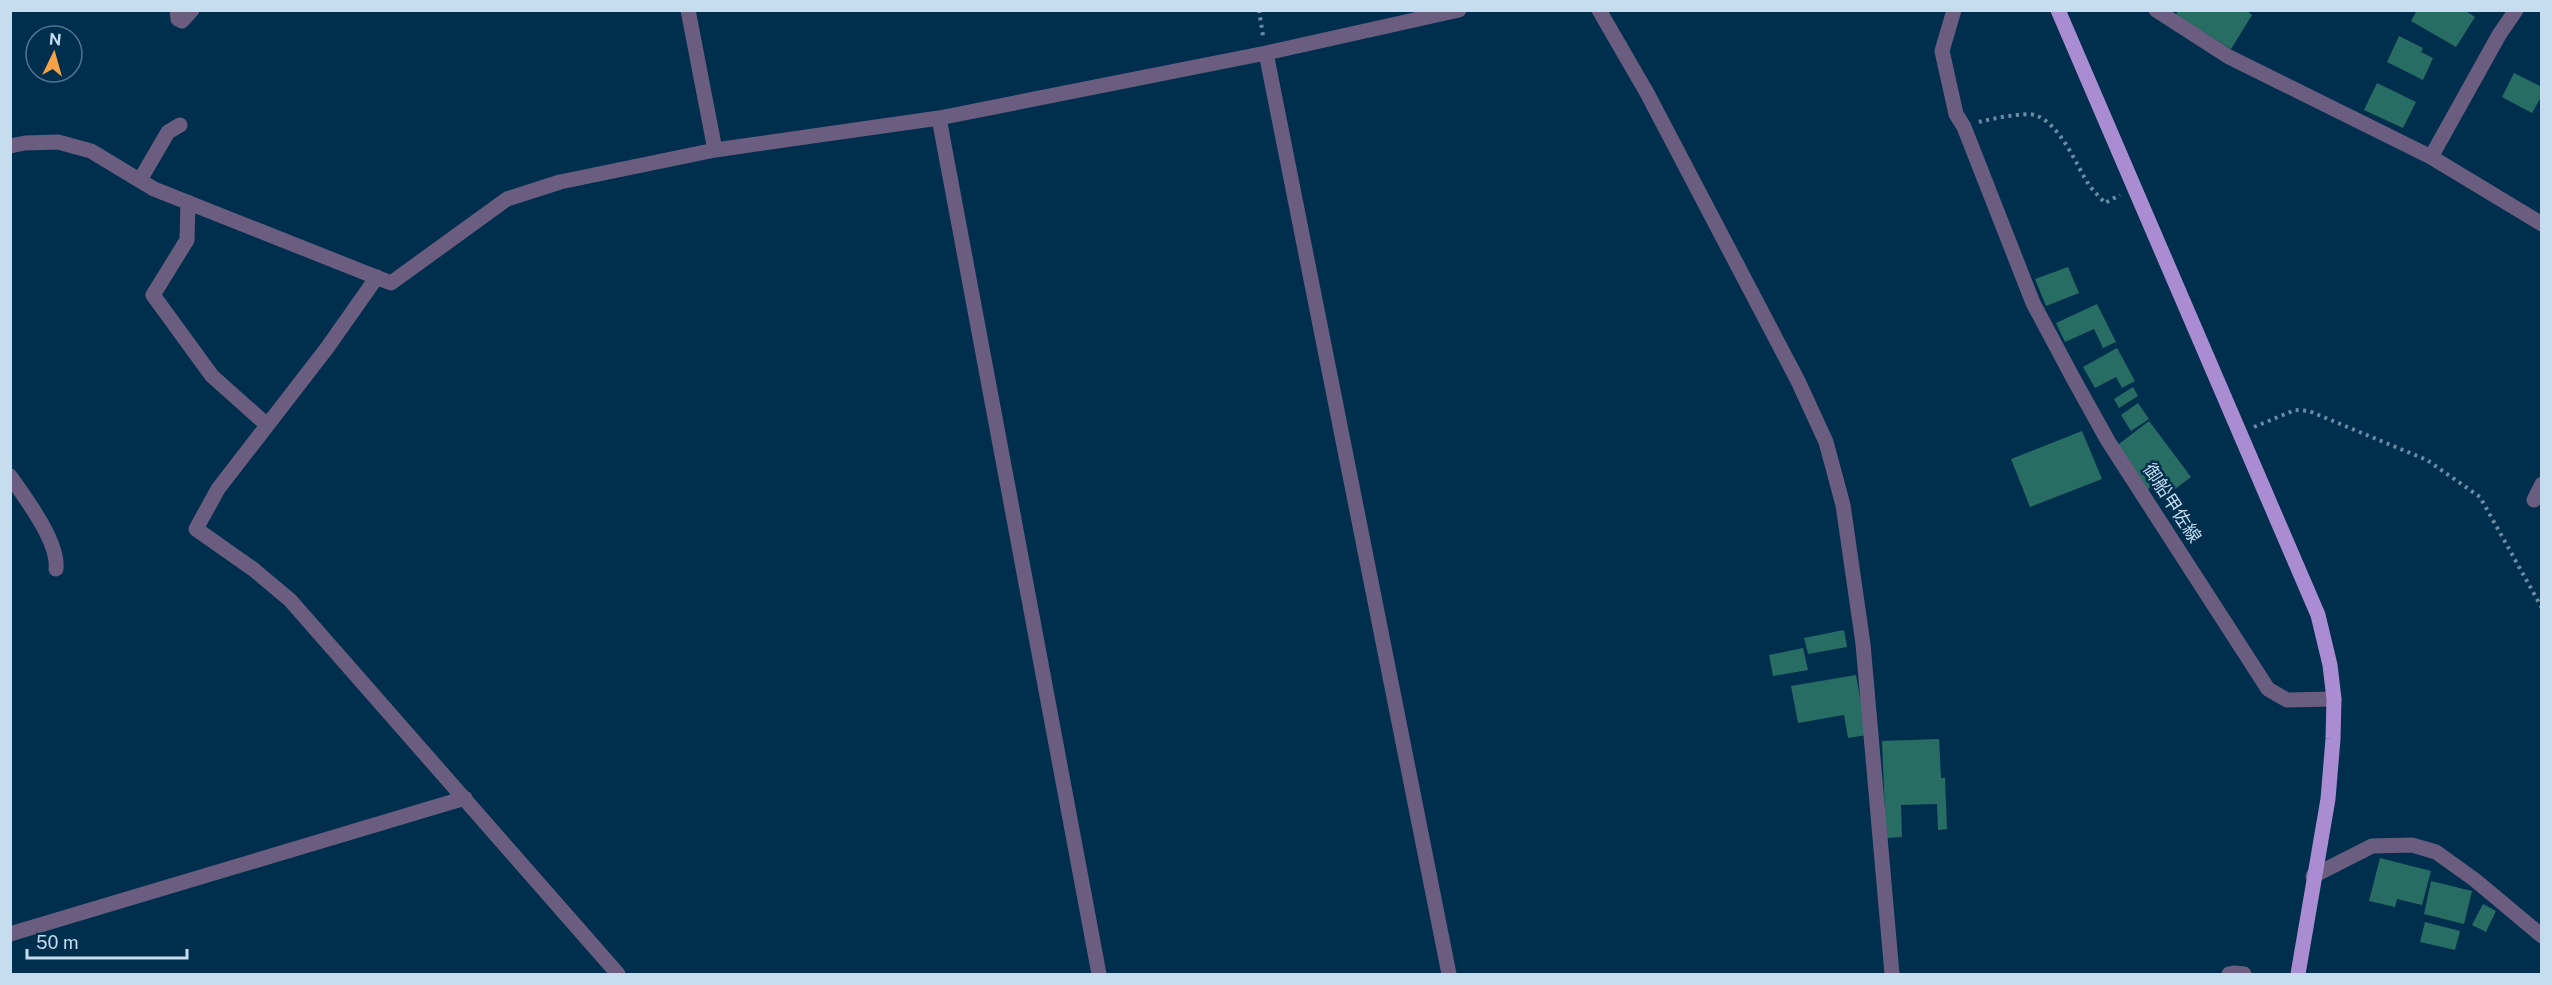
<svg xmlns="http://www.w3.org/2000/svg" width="2552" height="985" font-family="'Public Sans','Noto Sans JP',sans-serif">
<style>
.building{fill:#276d64}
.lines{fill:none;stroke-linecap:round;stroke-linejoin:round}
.path{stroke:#698ba3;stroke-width:4;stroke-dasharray:3 4.5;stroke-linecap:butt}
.minor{stroke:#6b5d7f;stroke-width:15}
.major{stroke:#aa8cd2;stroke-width:15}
.labels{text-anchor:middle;stroke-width:5;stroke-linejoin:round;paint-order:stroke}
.street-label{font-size:18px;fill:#c6ddf0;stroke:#002f4d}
</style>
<rect width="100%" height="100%" fill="#002f4d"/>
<path class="building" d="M2178 10H2246L2252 15 2231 49 2176 15Z
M2417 10H2464L2475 17 2456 47 2411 21Z
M2399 36 2423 48 2421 52 2433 58 2423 80 2387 62Z
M2514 73 2542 87V95L2532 113 2502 97Z
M2377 83 2416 102 2403 128 2364 110Z
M2068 267 2079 293 2046 306 2035 279Z
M2097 304 2116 342 2103 348 2094 329 2065 342 2056 323Z
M2117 348 2135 381 2122 388 2116 377 2095 388 2083 367Z
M2133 387 2138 396 2119 408 2114 399Z
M2138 403 2149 419 2131 431 2121 415Z
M2149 421 2191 477 2163 498 2153 485 2147 490 2115 447Z
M2082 431 2102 479 2030 507 2011 459Z
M1844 630 1847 647 1808 654 1804 638Z
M1803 648 1808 670 1773 676 1769 655Z
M1856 675 1867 735 1848 738 1844 715 1798 723 1791 686Z
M1939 739 1941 778H1945L1947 829 1938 830 1937 804 1901 805 1902 837 1886 838 1882 741Z
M2380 858 2431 871 2422 905 2397 899 2395 907 2369 901Z
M2431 881 2472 891 2464 924 2424 914Z
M2483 904 2496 911 2486 932 2472 925Z
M2425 922 2460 931 2455 950 2420 942Z"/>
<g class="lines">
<path class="path" d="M1259 10 1263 36
M1979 122C1990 119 2025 112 2035 115 2061 124 2076 165 2089 185 2094 192 2100 197 2105 203L2120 195
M2254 427 2295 410 2309 411 2427 460 2480 497 2542 608"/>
<path class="minor" d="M177 10 178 19 182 21 192 10
M688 10 715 150
M1599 10 1647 93 1798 381 1826 442 1843 505 1863 644 1892 974
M1954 10 1942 51 1956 114 1964 127 2033 303 2073 378 2108 441 2268 689 2287 700 2334 699
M2156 10 2229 57 2431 157 2542 224
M1266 53 1449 974
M939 118 1099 974
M10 146 25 143 58 142 91 151 154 189 391 283 507 199 560 182 715 150 939 118 1266 53 1459 10
M2431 157 2499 35 2516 10
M140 180 168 132 180 125
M188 202 187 240 153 295 212 376 267 425
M377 277 327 348 218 489 196 529 253 569 290 600 618 974
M10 476C26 499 59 542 56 569
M2534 500 2542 484
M2313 876 2372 846 2412 845 2436 852 2475 880 2542 936
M10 934 465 798
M2229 974 2235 973 2244 974"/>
<path class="major" d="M2058 10 2318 615 2330 665 2334 699 2333 739 2328 799 2298 974"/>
</g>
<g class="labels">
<g class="street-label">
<text transform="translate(2172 503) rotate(57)" y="6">御船甲佐線</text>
</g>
</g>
<rect width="2552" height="985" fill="none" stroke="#c6ddf0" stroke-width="24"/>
<g transform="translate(54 54) rotate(5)"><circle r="28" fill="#002f4d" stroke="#4f758e" stroke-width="1.5"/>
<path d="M0-4.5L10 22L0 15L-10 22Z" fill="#f7a149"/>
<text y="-9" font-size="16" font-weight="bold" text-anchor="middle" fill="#c6ddf0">N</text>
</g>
<path d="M27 949v9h160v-9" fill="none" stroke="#c6ddf0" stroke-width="3"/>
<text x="36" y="949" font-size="18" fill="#c6ddf0" stroke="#002f4d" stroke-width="4.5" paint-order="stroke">50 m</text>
</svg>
